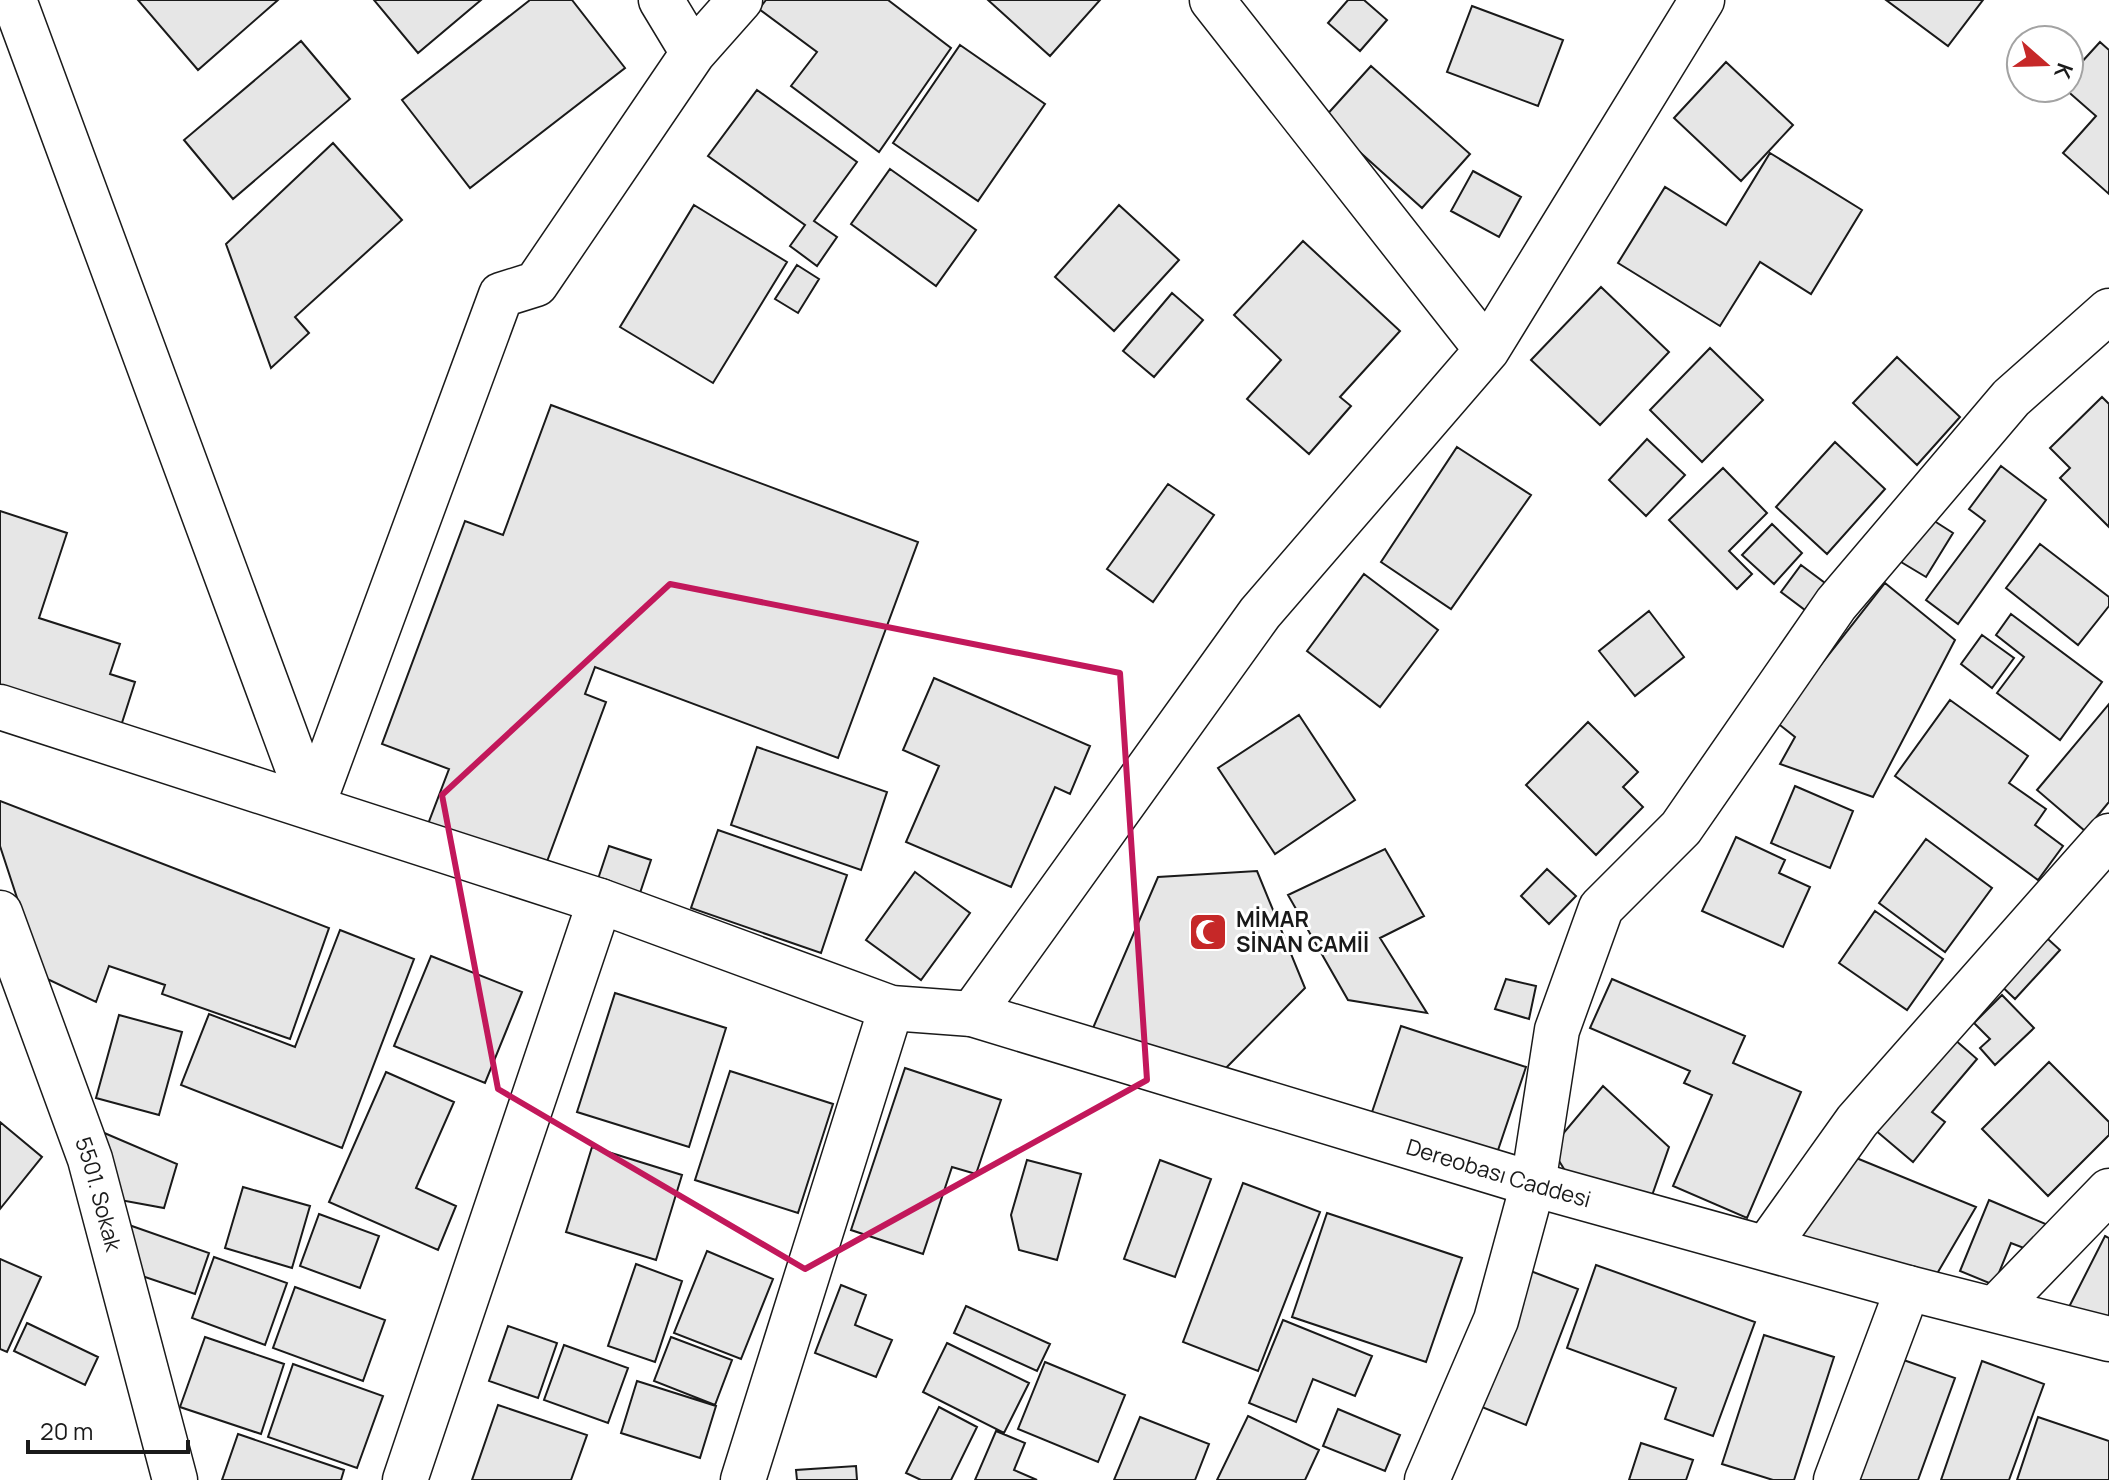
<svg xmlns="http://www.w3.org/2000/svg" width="2109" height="1480" font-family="Manrope,sans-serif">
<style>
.building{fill:#e6e6e6;stroke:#1a1a1a;stroke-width:2}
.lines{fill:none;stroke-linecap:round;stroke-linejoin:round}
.street-casing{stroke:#1a1a1a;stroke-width:47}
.secondary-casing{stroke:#1a1a1a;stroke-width:47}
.street{stroke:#fff;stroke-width:44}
.secondary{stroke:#fff;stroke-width:44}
.marked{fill:none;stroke:#c2185b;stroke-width:6;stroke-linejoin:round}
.labels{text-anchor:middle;stroke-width:6;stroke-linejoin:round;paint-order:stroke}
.poi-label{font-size:22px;font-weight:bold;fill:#1a1a1a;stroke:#fff;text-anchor:start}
.street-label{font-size:22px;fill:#1a1a1a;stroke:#fff}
</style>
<rect width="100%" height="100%" fill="#fff"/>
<path class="building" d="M138 0H278L198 70Z
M374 0H481L418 53Z
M530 0H572L625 68 470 188 402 100Z
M766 0H888L951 48 879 152 791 86 817 52 759 9Z
M988 0H1100L1050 56Z
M1348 0H1364L1387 20 1360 51 1328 23Z
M1886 0H1983L1948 46Z
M1472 6 1563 40 1538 106 1447 72Z
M301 41 350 99 233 199 184 140Z
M2100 42 2109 50V194L2063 153 2096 116 2064 88H2069V76Z
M960 45 1045 104 978 201 893 143Z
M1726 62 1793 125 1741 181 1674 118Z
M1371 66 1470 154 1422 208 1323 119Z
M757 90 857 162 814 221 837 237 817 266 790 246 805 225 708 156Z
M333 143 402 220 295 317 309 333 271 368 226 244Z
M1770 153 1862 210 1811 294 1760 262 1720 326 1618 263 1665 187 1726 225Z
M890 169 976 230 936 286 851 224Z
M1473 171 1521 197 1499 237 1451 211Z
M694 205 787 262 713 383 620 327Z
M1119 205 1179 260 1114 331 1055 277Z
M1303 241 1400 331 1340 397 1351 406 1309 454 1247 399 1281 360 1234 315Z
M797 265 819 279 798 313 775 299Z
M1601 287 1669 352 1600 425 1531 360Z
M1172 293 1203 320 1154 377 1123 351Z
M1710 348 1763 400 1702 462 1650 410Z
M1897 357 1960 417 1917 465 1853 403Z
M2102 397 2109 404V527L2060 478 2070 468 2050 448Z
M551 405 918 542 838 758 595 667 585 694 606 702 542 875 425 832 449 769 382 744 465 521 503 535Z
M1647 439 1685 475 1646 516 1609 480Z
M1835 442 1885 489 1827 554 1776 507Z
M1457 447 1531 495 1451 609 1381 562Z
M2001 466 2046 500 1958 624 1926 600 1985 521 1969 509Z
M1723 468 1767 513 1729 551 1752 574 1737 589 1669 520Z
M1168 484 1214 515 1153 602 1107 569Z
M0 511 67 533 39 618 120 644 110 674 135 682 120 729 0 690Z
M1928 517 1953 533 1926 577 1901 562Z
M1772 524 1802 553 1774 584 1742 555Z
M2040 544 2109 597V606L2078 645 2006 588Z
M1801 565 1825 583 1805 610 1781 592Z
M1364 574 1438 630 1380 707 1307 651Z
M1885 583 1955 640 1873 797 1780 764 1795 737 1776 722Z
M1649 611 1684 657 1635 696 1599 651Z
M2011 614 2102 682 2060 740 1997 693 2024 657 1996 635Z
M1982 635 2014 658 1992 688 1961 664Z
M934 678 1090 746 1070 794 1055 787 1011 887 906 842 939 766 903 750Z
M1950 700 2028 756 2009 783 2046 809 2035 825 2063 846 2038 880 1895 776Z
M2109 704V802L2085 831 2037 790Z
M1299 715 1355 800 1275 854 1218 768Z
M1588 722 1638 772 1623 787 1643 807 1596 855 1526 785Z
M757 747 887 792 861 870 731 825Z
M1795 786 1853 811 1830 868 1771 843Z
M0 801 329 928 290 1039 162 994 165 985 109 966 96 1002 43 977 0 846Z
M718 830 847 875 821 953 691 908Z
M1736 837 1785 860 1779 873 1810 887 1783 947 1702 911Z
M1926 839 1992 888 1945 952 1879 903Z
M609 846 651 860 640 893 598 879Z
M1385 849 1424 916 1380 938 1427 1013 1348 1000 1288 895Z
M1547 869 1576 896 1549 924 1521 896Z
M1257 871 1305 988 1218 1076 1090 1035 1158 877Z
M915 872 970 913 921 980 866 940Z
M1875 911 1943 959 1907 1010 1839 963Z
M340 930 414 959 342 1148 181 1085 209 1014 295 1047Z
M2038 930 2060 950 2015 999 1993 978Z
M431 956 522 992 485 1083 394 1046Z
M1506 979 1536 986 1529 1019 1495 1009Z
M1612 979 1745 1036 1733 1063 1801 1092 1747 1218 1673 1186 1712 1095 1684 1083 1690 1071 1590 1028Z
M615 993 726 1028 689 1147 577 1112Z
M2002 995 2034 1028 1995 1065 1980 1048 1990 1039 1974 1023Z
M119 1015 182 1032 159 1115 96 1098Z
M1401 1026 1526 1067 1495 1159 1370 1118Z
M1946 1032 1977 1059 1932 1112 1945 1122 1913 1162 1868 1124Z
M2049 1062 2109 1122V1135L2048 1196 1982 1129Z
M905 1068 1001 1100 976 1174 952 1167 923 1254 851 1230Z
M730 1071 833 1104 798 1213 695 1180Z
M386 1072 454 1102 416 1188 456 1206 438 1250 329 1202Z
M1603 1086 1669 1147 1649 1204 1574 1185 1551 1148Z
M0 1122 42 1157 0 1209Z
M102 1132 177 1164 164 1208 109 1198Z
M592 1147 682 1175 656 1260 566 1232Z
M1849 1155 1976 1207 1931 1284 1791 1238Z
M1027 1160 1081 1174 1057 1260 1019 1250 1011 1215Z
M1160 1160 1211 1179 1175 1277 1124 1259Z
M1243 1183 1320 1212 1258 1371 1183 1342Z
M243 1187 310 1206 292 1268 225 1248Z
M1989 1200 2048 1225 2037 1253 2011 1243 1994 1285 1960 1271Z
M1327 1213 1462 1258 1426 1362 1292 1317Z
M319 1214 379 1236 360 1288 300 1266Z
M129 1225 209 1253 195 1294 142 1276Z
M2105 1236 2109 1238V1325L2067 1311Z
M707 1251 773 1279 741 1359 674 1333Z
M214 1257 287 1283 265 1345 192 1318Z
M0 1259 41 1277 7 1352 0 1349Z
M636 1264 682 1281 655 1362 608 1346Z
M1596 1265 1755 1322 1713 1436 1665 1419 1676 1388 1567 1348Z
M1528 1270 1578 1289 1526 1425 1477 1405Z
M841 1285 866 1295 855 1325 892 1340 876 1377 815 1353Z
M295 1287 385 1320 363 1381 273 1348Z
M966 1306 1050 1344 1037 1371 954 1333Z
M1283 1320 1372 1356 1355 1396 1313 1379 1296 1422 1249 1403Z
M27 1323 98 1357 85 1385 14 1351Z
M508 1326 557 1343 538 1398 489 1381Z
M1764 1335 1834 1357 1794 1480H1773L1722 1464Z
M205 1337 284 1364 261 1434 180 1407Z
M671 1337 732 1360 715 1405 654 1381Z
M947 1343 1029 1383 1004 1433 923 1392Z
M564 1345 628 1368 608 1423 544 1400Z
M1895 1357 1955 1378 1918 1480H1850Z
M1982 1361 2044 1384 2009 1480H1941Z
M1045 1362 1125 1395 1098 1462 1018 1429Z
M293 1364 383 1396 357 1468 268 1437Z
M637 1381 716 1406 700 1458 621 1433Z
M498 1405 587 1435 571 1480H472Z
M939 1407 977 1427 951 1480H921L906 1473Z
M1338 1409 1400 1435 1385 1471 1323 1446Z
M1248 1416 1319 1450 1305 1480H1217Z
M1140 1417 1209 1444 1195 1480H1114Z
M2038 1417 2109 1441V1480H2017Z
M996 1431 1025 1443 1014 1470 1037 1480H975Z
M238 1434 344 1470 341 1480H222Z
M1641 1443 1693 1460 1686 1480H1629Z
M856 1466 857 1480H797L796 1470Z"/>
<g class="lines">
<g class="street-casing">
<path id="street" d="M14 0 312 807
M661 0 693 53
M1212 0 1487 350
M312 807 501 295 536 284 693 53 740 0
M972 1014 1260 613 1487 350 1702 0
M1767 1247 1857 1121 2109 836
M1995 1309 2109 1191
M405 1480 600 901
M743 1480 891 1008
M1427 1480 1496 1320 1533 1184 1557 1030 1601 908 1681 828 1836 604 2011 398 2109 311
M1836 1480 1908 1288"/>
</g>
<g class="secondary-casing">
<g id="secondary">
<path id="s1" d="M0 707 600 901 891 1008 972 1014 1533 1184 1908 1288 2109 1339"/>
<path id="s2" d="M0 913 90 1159 175 1480"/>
</g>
</g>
<use href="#street" class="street"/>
<use href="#secondary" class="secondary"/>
</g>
<path class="marked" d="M670 584 1120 673 1147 1080 805 1269 498 1089 442 795Z"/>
<defs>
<g id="mosque-square" transform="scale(2)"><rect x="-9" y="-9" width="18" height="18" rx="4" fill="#c62828" stroke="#fff"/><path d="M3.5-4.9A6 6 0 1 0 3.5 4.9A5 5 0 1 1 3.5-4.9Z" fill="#fff"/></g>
</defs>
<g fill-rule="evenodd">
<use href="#mosque-square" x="1208" y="932"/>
</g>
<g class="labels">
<g class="poi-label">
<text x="1236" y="927">MİMAR<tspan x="1236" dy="25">SİNAN CAMİİ</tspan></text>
</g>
<g class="street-label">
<text dy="8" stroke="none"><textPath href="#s1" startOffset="1572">Dereobası Caddesi</textPath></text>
<text dy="8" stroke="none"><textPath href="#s2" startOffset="298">5501. Sokak</textPath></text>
</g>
</g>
<g transform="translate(2045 64) rotate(110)"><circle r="38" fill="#ffffff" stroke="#a3a3a3" stroke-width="2"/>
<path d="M0-6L14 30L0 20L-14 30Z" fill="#c62828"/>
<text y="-12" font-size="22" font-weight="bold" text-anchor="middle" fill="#1a1a1a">K</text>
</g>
<path d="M28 1440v12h160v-12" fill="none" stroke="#1a1a1a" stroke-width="4"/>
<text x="40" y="1440" font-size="24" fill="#1a1a1a" stroke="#ffffff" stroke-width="6" paint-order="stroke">20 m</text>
</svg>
